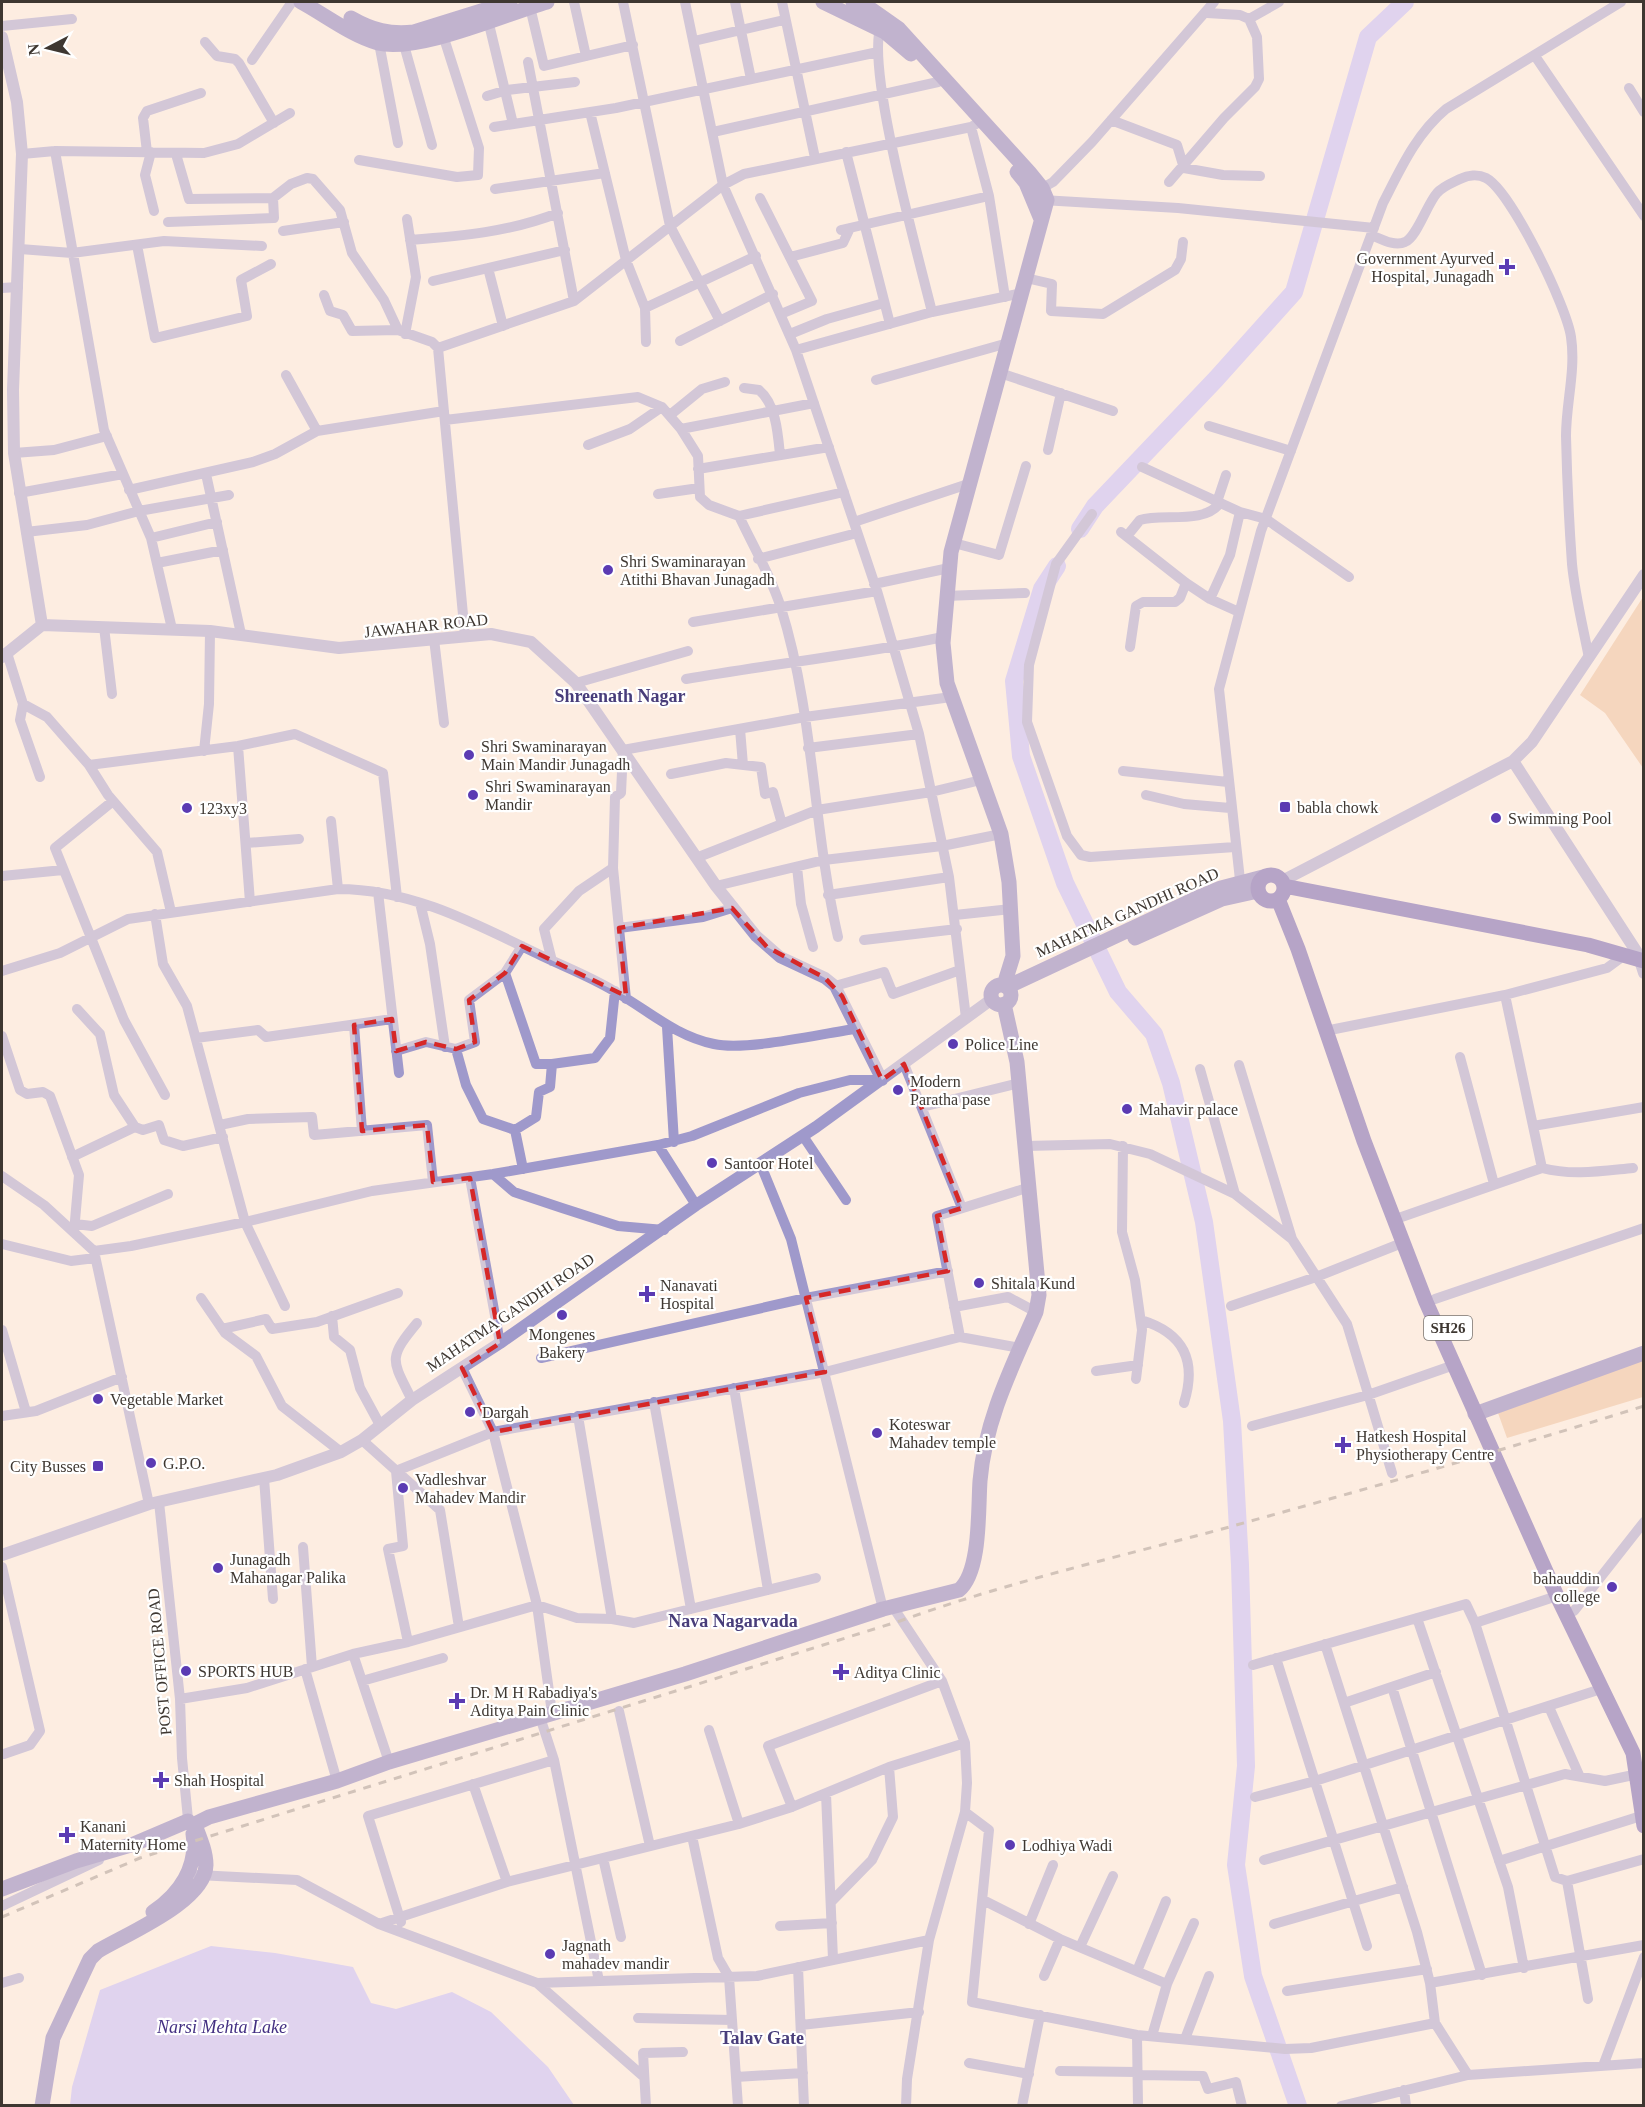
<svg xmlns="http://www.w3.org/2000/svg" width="1645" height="2107" font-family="Georgia,serif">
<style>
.green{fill:#ecbb92}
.water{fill:#bcb3fc}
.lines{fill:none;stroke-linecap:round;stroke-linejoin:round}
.river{stroke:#bcb3fc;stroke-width:18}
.minor{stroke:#9f99cb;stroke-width:10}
.tertiary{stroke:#9f99cb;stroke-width:12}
.secondary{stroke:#796db6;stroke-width:15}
.primary{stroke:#5f4ca6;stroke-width:15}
.rail{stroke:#9d9188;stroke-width:3;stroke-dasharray:8 8;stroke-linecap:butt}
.marked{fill:none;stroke:#d62828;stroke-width:4.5;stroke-dasharray:12 8;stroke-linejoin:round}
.poi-dot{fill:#5b3bb3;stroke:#fff;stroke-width:2}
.labels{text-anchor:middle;stroke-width:4.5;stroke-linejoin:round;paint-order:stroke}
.shield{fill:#fff;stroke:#78736f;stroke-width:1.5}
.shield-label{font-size:15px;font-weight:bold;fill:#3e3731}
.poi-label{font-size:16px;fill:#3e3731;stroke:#fff;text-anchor:start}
.street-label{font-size:16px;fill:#3e3731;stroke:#fff}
.neighbourhood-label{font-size:18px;font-weight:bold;fill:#483d7a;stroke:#fff}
.water-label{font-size:18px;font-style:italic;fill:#432f82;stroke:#fff}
</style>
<rect width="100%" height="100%" fill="#fdede1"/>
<path class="green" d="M1643 597V768L1605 713 1580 695Z
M1643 1360V1397L1507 1438 1498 1413Z"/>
<path class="water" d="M211 1946 275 1953 353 1967 371 2003 396 2009 452 1992 491 2012 548 2067 574 2105H70L72 2087 100 1990Z"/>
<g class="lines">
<path class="river" d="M1080 529 1095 506 1216 379 1294 292 1368 37 1405 2
M1057 566 1042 589 1014 681 1021 756 1065 883 1118 992 1154 1034 1171 1083 1204 1222 1232 1421 1240 1565 1246 1766 1236 1865 1253 1976 1298 2106"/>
<path class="minor" d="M574 2 586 56
M623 2 670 226 720 321
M685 2 723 185 796 350 877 591 919 734 949 877 966 1018
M735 2 751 79
M782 2 815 158
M530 7 544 66 633 45
M1249 19 1279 2
M488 20 513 124
M881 25C865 68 919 258 932 312
M2 26 72 19
M694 41 784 20
M205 42 217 56 235 59 239 63 274 123
M379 43 398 143
M404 45 432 145
M1535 56 1644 216
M252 60 292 2
M528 62 574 301
M1629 88 1644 112
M487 96 507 90 575 82
M590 112 626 260 645 308 646 342
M1111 120 1177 145 1184 168 1223 175 1260 176
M494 127 616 108 878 52
M971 127 989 196 1005 297
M713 132 938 82
M55 151 104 430 151 538 172 629
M147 152 143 118 147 111 201 93
M151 152 145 175 154 211
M846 152 890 324
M22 154 55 151 204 153 238 144 290 113
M176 154 189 199 273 198 291 184 307 178 313 179 340 210 352 253 384 300 398 330 432 342 438 348 465 636
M359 160 457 177 478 175 479 148 442 32
M1169 182 1224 118 1255 87 1259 79 1257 37 1249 19 1240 15 1207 13
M495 189 605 173
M1037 191 1053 182 1092 142 1214 2
M760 198 812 301 781 314
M1042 200 1178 208 1374 228
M168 222 274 218 273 198
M841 230 989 196
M283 231 344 222
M1371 235C1381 239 1395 247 1405 242 1417 237 1427 204 1437 193 1443 186 1452 183 1460 179 1468 175 1478 174 1486 178 1511 191 1567 307 1571 337 1576 370 1566 403 1566 436 1567 479 1569 522 1572 564 1575 595 1583 627 1589 658
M410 240C461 236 510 232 558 213
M137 245 155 338 247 316 241 280 271 264
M20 249 72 253 164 241 262 246
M790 257 843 243 850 228
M488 268 503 326
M1026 278 1052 284 1051 311 1103 314 1175 270 1181 259 1183 242
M433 281 565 250
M2 288 18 287
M324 295 330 311 343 315 352 331 398 330
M645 308 756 256
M405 334 416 277 407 219
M790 334 827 319 884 303
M680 341 773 294
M438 348 574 301 723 185 744 174 971 127 983 120
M796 350 932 312 1022 293
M1000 373 1113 411
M286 375 317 431
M876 380 1008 343
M744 388 759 390C776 404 778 434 780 455
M670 415 702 389 725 382
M445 420 638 397 662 407 681 429 698 456 700 497 709 505 739 516C753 546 771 576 781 608 814 713 813 829 838 937
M1209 426 1291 451
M681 429 814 403
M588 445 630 429 662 407
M1048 450 1061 393
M14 453 54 450 107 436
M1142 467 1240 512 1266 519 1349 577
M698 469 829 447
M206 474 241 634
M129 490 253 462 275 454 317 431 444 411
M19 493 123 474
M658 494 699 488
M1217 502 1226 475
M1092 514 1056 564 1029 665 1027 722 1067 836 1081 855 1090 857 1235 847
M739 516 844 492
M854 522 971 483
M26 532 87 525 139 511 229 495
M1121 532 1186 583 1210 599 1239 612
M1127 536 1140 520C1162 513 1204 525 1220 503
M151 538 217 522
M954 543 999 555 1026 466
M758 559 857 533
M157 563 223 550
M874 584 949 568
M945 596 1025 593
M1210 599 1230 555 1240 512
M693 622 877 591
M104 627 112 694
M434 639 444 723
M1130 647 1136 606 1143 602H1175L1180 598 1186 583
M7 653 23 704 47 717 89 765 108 795 157 852 171 912
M686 679C771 664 858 655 943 637
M576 683 688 651
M23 704 20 720 40 777
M740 729 743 765
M238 746 250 902
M808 748 919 734
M204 751 209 704 210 631
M89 765 238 746 295 734 383 773 397 897
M1123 771 1228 782
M671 774 726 763 761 767 765 794 773 792 782 824
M1146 795 1184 804 1230 808
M113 801 55 848 124 1020 165 1095
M331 821 338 889
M246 843 299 839
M696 858 817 810 931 792 981 780
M797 867 801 904 813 947
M2 876 63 870
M716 886 824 860 942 846 1001 834
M1241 889 1219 689 1261 531 1383 203C1401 168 1416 134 1446 109L1621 2
M378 892 399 1073
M828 895 949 877
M420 903 430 944 445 1047
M155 914 163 964 187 1006 245 1222 285 1306
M955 915 1011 909
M619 928 703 917 732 908
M864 940 957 929
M522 946 505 973 536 1064H552
M552 961 544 929 579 891 613 868
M2 971 60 953 128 919 338 889C411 889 476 924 540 955 565 967 591 977 614 991 648 1010 675 1036 714 1044 747 1051 819 1034 855 1029
M835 986 884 972 893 994 960 970
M1505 995 1542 1168
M626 999 613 868 615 797 621 793 623 750 805 717 951 697
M77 1009 100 1034 114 1095 135 1127
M354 1025 362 1131
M667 1027 674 1142
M1325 1031 1505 995 1607 968 1622 957
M2 1036 20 1090 27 1094 43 1092 50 1096 79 1175 74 1232
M196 1038 258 1030 266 1037 392 1019
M456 1049 475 1042 469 1000 505 973
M396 1051 426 1042 456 1049 466 1085 483 1119 515 1130
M1460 1057 1494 1184
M904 1064 962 1208
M1239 1065 1292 1239
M1200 1069 1235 1194
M922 1107 1019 1083
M220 1125 248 1119 312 1117 314 1135 427 1125 433 1182
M1533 1126 1644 1107
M803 1136 846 1200
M658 1145 696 1205
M1026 1146 1110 1144 1150 1154 1235 1194 1292 1239 1347 1324 1392 1473
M1123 1146 1122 1232 1135 1280 1142 1330 1136 1379
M72 1157 135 1127 143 1130 159 1125 164 1140 183 1146 223 1137
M760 1163 791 1239 883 1609
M523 1169 515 1130 536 1117 539 1092 550 1087 552 1064 595 1058 610 1038 615 991
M493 1174 514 1192 562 1208 618 1226 664 1230
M2 1176 44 1205 94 1251 131 1246 245 1222 372 1191 493 1174 658 1145 692 1136 799 1093 850 1080H882
M470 1178 500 1343
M1393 1220 1542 1168C1572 1176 1602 1171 1633 1168
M75 1224 92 1226 168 1194
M2 1244 71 1261 95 1258
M94 1251 149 1504
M201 1298 225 1333 256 1356 282 1406 341 1452
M1435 1299 1644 1228
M1231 1306 1316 1277 1402 1243
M954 1307 1008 1297 1036 1312
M332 1316 334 1337 350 1350 360 1388 380 1425
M1141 1320C1184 1333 1197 1361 1184 1403
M222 1329 266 1319 272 1329 317 1322 398 1293
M2 1330 26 1412
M960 1337 937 1216 1030 1187
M541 1358 806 1298 948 1271
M462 1368 493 1432 537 1605 552 1713
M1096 1371 1138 1365
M734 1388 768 1590
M412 1400C392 1360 387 1359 417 1323
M654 1402 691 1609
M2 1416 36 1411 122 1377
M578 1416 612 1619
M1252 1426 1368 1395 1454 1365
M362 1440 440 1510 459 1627
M264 1478 273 1599
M159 1502 180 1699 182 1758 188 1819
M303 1547 312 1667
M2 1567 40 1731 30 1745 4 1754
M893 1607 942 1681 965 1743 967 1783 965 1812 929 1940 907 2079 906 2106
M1574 1611 1644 1522
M1417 1618 1508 1887 1524 1968
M1475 1623 1557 1596
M408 1642 388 1549 403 1546 396 1471 493 1432 825 1372 960 1337 1020 1348
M1325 1644 1417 1932 1430 1983 1435 2023 1468 2075
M353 1654 389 1762
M1276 1658 1367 1946
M1253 1665 1466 1604 1475 1623 1555 1877 1567 1881 1588 1999
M305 1669 337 1781
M362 1681 443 1658
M1392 1687 1482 1975
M180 1699 247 1688 353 1654 408 1642 537 1605 577 1618 612 1619 634 1623 816 1578
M1344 1703 1436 1672
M1549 1707 1579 1775
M619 1711 650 1846
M540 1717 554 1760 599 1981
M709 1730 739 1824
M473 1784 507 1882
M826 1794 833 1959
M1255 1797 1315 1781 1601 1689
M792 1807 768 1746 942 1681
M965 1812 989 1830 972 2002 1137 2035 1285 2049 1311 2048 1435 2023
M692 1836 718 1958 729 1977 738 2106
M603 1858 621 1937
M1264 1860 1565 1774 1605 1781 1638 1774
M1499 1861 1644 1815
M198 1875 297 1880 379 1924 537 1983 644 2077
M1567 1881 1644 1859
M983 1900 1060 1939 1167 1984
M831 1902 872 1860 893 1817 889 1767
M2 1906 99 1860
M401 1922 368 1816 554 1760
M379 1924 507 1882 739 1824 792 1807 889 1767 965 1743
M1029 1924 1053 1865
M1274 1924 1403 1887
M780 1926 832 1923
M1080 1947 1113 1876
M798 1967 804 2106
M1137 1971 1166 1901
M1044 1976 1060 1939
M2 1983 19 1978
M537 1983 757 1976 929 1940
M1430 1983 1644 1945
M1287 1991 1427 1969
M638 2018 732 2020
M801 2025 919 2012
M1137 2035 1138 2106
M1152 2036 1167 1984 1194 1923
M1185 2039 1209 1976
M969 2063 1029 2074
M1603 2066 1644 1957
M1060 2071 1138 2072
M1138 2075 1203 2076 1208 2089 1236 2082 1242 2106
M736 2077 803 2073
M1404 2090 1406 2106
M646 2106 643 2053 683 2052
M1022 2106 1040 2015
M1341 2106 1468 2075 1644 2063"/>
<path class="tertiary" d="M2 37 17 102 22 154 13 390 14 453 42 625 2 657
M42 625 210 631 339 648 491 634 531 642 576 683 716 886 756 936 780 957 825 978 835 986 882 1080
M1513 761 1638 954 1644 973
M1282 881 1513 761 1532 742 1644 575
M2 1555 149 1504 277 1475 341 1452 362 1440 412 1400 500 1343 696 1205 816 1127 992 999"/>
<path class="secondary" d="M301 2C325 15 352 36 378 43 418 53 505 14 547 2
M823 2 885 32 911 54
M853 2 872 10 899 29 1029 172 1042 188 1047 200 951 552 943 643 947 683 1001 834 1009 882 1013 956 1004 985
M351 18C372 30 390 35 414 32L510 2
M1017 172 1026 183 1041 219
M1135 938 1222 899 1258 891
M991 995a10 10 0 1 1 20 0a10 10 0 1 1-20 0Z
M1007 987 1197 898 1221 888 1263 877
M1475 1414 1644 1353
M197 1823 209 1817 337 1781 389 1762 685 1674 883 1609 959 1590C981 1572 978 1509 980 1481 985 1420 1012 1367 1036 1312L1039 1295 1017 1062 1004 1004
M2 1889 76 1861 134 1844 188 1821
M153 1912C180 1894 198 1867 193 1834
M42 2106 53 2038 90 1959 98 1951C126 1934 205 1902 206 1865 206 1852 200 1838 195 1825"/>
<path class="primary" d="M1258 888a13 13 0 1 1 26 0a13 13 0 1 1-26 0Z
M1284 886 1588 945 1644 961
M1278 899 1298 949 1364 1141 1426 1302 1557 1596 1633 1753 1644 1826"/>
<path class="rail" d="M2 1917 140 1858 900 1621C1005 1583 1114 1558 1222 1529 1363 1490 1504 1450 1644 1406"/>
</g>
<path d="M0 0H1645V2107H0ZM732 908 767 947 825 978 842 996 882 1080 904 1064 962 1208 937 1216 948 1271 806 1298 825 1372 493 1432 462 1368 500 1343 470 1178 433 1182 427 1125 362 1131 354 1025 392 1019 396 1051 426 1042 456 1049 475 1042 469 1000 505 973 522 946 626 996 619 928Z" fill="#fdede1" fill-opacity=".55" fill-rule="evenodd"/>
<path class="marked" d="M732 908 767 947 825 978 842 996 882 1080 904 1064 962 1208 937 1216 948 1271 806 1298 825 1372 493 1432 462 1368 500 1343 470 1178 433 1182 427 1125 362 1131 354 1025 392 1019 396 1051 426 1042 456 1049 475 1042 469 1000 505 973 522 946 626 996 619 928Z"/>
<g class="poi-dot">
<path d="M1504 258h6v6h6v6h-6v6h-6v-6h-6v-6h6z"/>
<circle cx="608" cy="570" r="6"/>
<circle cx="469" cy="755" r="6"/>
<circle cx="473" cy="795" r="6"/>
<rect x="1279" y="801" width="12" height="12" rx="3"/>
<circle cx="187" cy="808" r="6"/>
<circle cx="1496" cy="818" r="6"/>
<circle cx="953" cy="1044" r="6"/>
<circle cx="898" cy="1090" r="6"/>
<circle cx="1127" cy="1109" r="6"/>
<circle cx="712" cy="1163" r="6"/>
<circle cx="979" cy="1283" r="6"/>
<path d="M644 1285h6v6h6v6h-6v6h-6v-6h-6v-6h6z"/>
<circle cx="562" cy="1315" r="6"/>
<circle cx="98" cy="1399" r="6"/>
<circle cx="470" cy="1412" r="6"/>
<circle cx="877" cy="1433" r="6"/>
<path d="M1340 1436h6v6h6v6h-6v6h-6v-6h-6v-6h6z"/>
<circle cx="151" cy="1463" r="6"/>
<rect x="92" y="1460" width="12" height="12" rx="3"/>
<circle cx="403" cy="1488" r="6"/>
<circle cx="218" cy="1568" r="6"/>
<circle cx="1612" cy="1587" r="6"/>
<circle cx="186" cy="1671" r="6"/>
<path d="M838 1663h6v6h6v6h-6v6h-6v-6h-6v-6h6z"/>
<path d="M454 1692h6v6h6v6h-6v6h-6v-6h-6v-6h6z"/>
<path d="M158 1771h6v6h6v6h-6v6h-6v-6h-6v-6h6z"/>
<path d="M64 1826h6v6h6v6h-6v6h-6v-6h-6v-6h6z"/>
<circle cx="1010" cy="1845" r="6"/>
<circle cx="550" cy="1954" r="6"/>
</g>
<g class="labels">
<rect class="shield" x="1424" y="1316" width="48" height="24" rx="4.5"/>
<g class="shield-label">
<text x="1448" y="1333">SH26</text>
</g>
<g class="poi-label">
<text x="1494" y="264" text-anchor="end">Government Ayurved<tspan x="1494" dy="18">Hospital, Junagadh</tspan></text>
<text x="620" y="567">Shri Swaminarayan<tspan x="620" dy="18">Atithi Bhavan Junagadh</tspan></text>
<text x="481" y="752">Shri Swaminarayan<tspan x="481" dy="18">Main Mandir Junagadh</tspan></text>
<text x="485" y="792">Shri Swaminarayan<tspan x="485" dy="18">Mandir</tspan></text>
<text x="1297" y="813">babla chowk</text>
<text x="199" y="814">123xy3</text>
<text x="1508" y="824">Swimming Pool</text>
<text x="965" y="1050">Police Line</text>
<text x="910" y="1087">Modern<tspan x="910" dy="18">Paratha pase</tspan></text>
<text x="1139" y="1115">Mahavir palace</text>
<text x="724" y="1169">Santoor Hotel</text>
<text x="991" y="1289">Shitala Kund</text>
<text x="660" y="1291">Nanavati<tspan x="660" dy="18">Hospital</tspan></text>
<text x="562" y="1340" text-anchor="middle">Mongenes<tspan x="562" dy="18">Bakery</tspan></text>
<text x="110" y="1405">Vegetable Market</text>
<text x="482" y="1418">Dargah</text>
<text x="889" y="1430">Koteswar<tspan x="889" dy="18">Mahadev temple</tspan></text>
<text x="1356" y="1442">Hatkesh Hospital<tspan x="1356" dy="18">Physiotherapy Centre</tspan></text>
<text x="163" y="1469">G.P.O.</text>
<text x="86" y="1472" text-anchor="end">City Busses</text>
<text x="415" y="1485">Vadleshvar<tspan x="415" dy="18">Mahadev Mandir</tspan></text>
<text x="230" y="1565">Junagadh<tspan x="230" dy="18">Mahanagar Palika</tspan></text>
<text x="1600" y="1584" text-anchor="end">bahauddin<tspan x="1600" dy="18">college</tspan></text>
<text x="198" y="1677">SPORTS HUB</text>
<text x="854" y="1678">Aditya Clinic</text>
<text x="470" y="1698">Dr. M H Rabadiya's<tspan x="470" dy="18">Aditya Pain Clinic</tspan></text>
<text x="174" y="1786">Shah Hospital</text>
<text x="80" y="1832">Kanani<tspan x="80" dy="18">Maternity Home</tspan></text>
<text x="1022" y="1851">Lodhiya Wadi</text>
<text x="562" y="1951">Jagnath<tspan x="562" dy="18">mahadev mandir</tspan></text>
</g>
<g class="street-label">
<text transform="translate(426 625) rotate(-6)" y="6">JAWAHAR ROAD</text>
<text transform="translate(1127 912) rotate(-24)" y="6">MAHATMA GANDHI ROAD</text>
<text transform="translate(510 1312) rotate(-34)" y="6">MAHATMA GANDHI ROAD</text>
<text transform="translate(159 1662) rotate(-95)" y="6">POST OFFICE ROAD</text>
</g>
<g class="neighbourhood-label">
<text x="620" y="702">Shreenath Nagar</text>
<text x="733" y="1627">Nava Nagarvada</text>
<text x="762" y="2044">Talav Gate</text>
</g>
<g class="water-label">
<text x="222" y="2033">Narsi Mehta Lake</text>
</g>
</g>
<rect width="1645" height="2107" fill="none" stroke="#3e3731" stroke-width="6"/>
<g transform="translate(48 48) rotate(263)" stroke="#ffffff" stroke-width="4.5" paint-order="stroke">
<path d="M0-4.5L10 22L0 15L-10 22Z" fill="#3e3731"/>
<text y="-9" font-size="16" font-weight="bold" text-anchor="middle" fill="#3e3731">N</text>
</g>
</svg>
